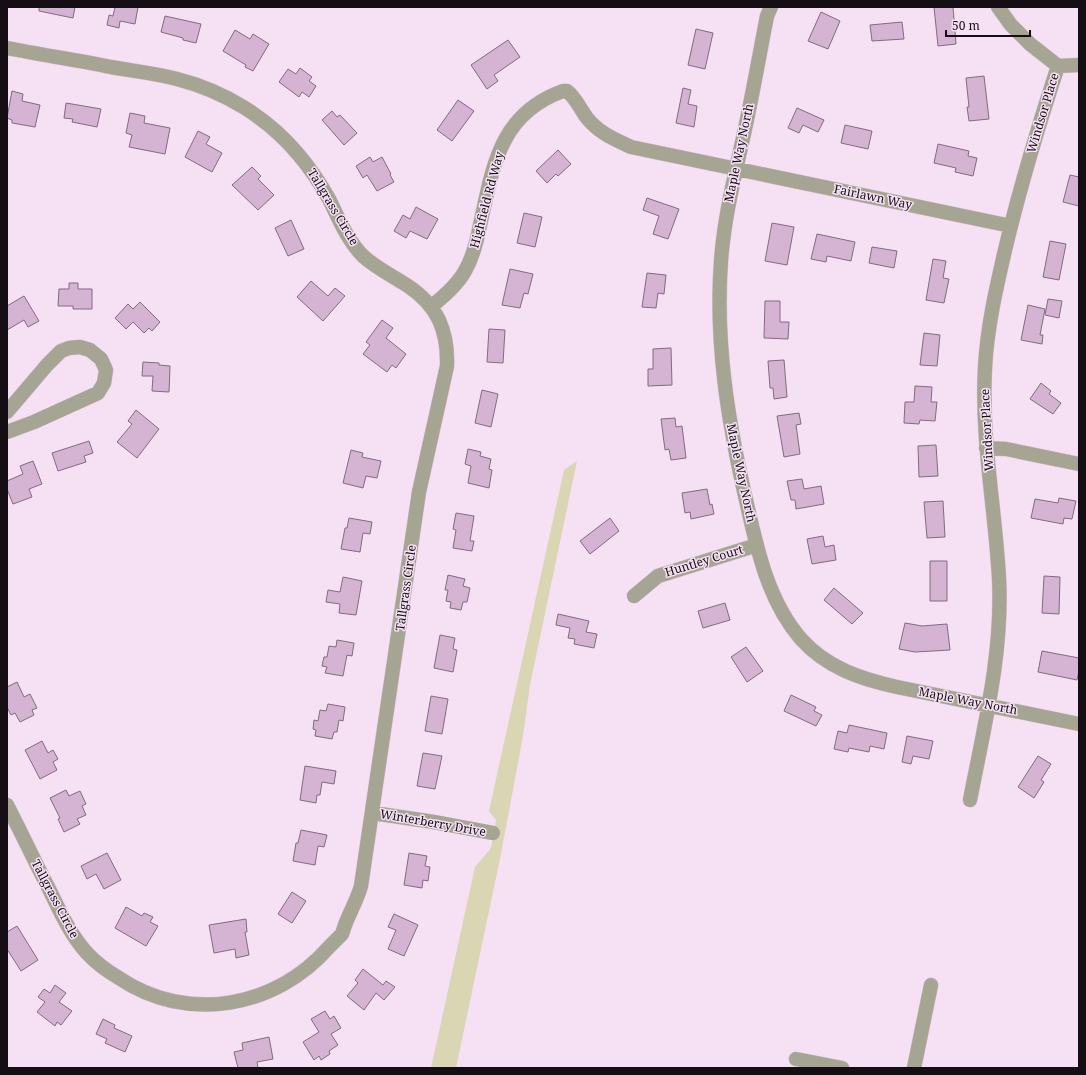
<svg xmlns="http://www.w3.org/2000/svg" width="1086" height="1075" font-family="'Noto Serif',serif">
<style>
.green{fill:#dad6b3}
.building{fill:#d5b3d2;stroke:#806d7e}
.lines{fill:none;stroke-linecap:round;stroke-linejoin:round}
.minor-casing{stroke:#d2bed0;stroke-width:15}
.minor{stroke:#a6a492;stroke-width:14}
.labels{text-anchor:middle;stroke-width:3;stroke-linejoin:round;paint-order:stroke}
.street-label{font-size:12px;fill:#150e14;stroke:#f6e0f4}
</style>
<rect width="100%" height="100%" fill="#f6e0f4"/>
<path class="green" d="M577 461 530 685 523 736 501 854 456 1068H431L475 867 491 848 496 820 489 811 564 470Z"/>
<path class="building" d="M39 7H75L73 18 39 11Z
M115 7H138L135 24 120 21 119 28 107 25 109 15 113 16Z
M934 7H953L956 44 938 46Z
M821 12 840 21 828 49 808 41Z
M165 16 201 24 196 43 183 40V38L161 32Z
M902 22 904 39 872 41 870 25Z
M696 29 713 33 705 69 688 65Z
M235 30 250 39 253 34 269 44 253 71 245 67 246 65 223 51Z
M508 40 520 57 494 75 498 81 487 89 471 65Z
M300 68 312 77 309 81 316 86 309 97 302 92 299 97 279 82 288 69 296 74Z
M984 76 989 119 969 121 967 107H969L966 78Z
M683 88 691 90 688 104 697 106 694 127 676 123Z
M12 91 23 94 22 101 40 105 35 127 12 123V120L7 118Z
M458 100 474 111 452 141 437 130Z
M66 103 101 109 97 127 72 122 73 119 64 118Z
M797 108 824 120 818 132 803 125 799 133 788 128Z
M332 111 337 117 340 115 357 133 344 145 322 120Z
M130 113 145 116 144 123 170 128 165 154 129 147 132 135 126 133Z
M845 125 872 131 868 149 841 143Z
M198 131 210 137 206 144 222 153 212 172 185 157Z
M938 144 969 151 968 156 977 158 973 176 955 172 956 168 934 163Z
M558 150 571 164 558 176 556 174 547 183 536 171Z
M370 157 373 162 382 157 391 174 390 175 394 182 377 191 367 175 363 178 356 166Z
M252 167 261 176 258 179 274 195 258 210 232 185Z
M1070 175 1079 177V206L1063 202Z
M647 198 679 209 668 239 653 234 659 216 643 210Z
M416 207 438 219 427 239 410 231 406 238 394 231 403 215 410 219Z
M524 213 542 217 535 247 517 243Z
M291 220 304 249 288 256 275 228Z
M772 223 794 227 787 265 765 261Z
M817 234 855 242 851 261 827 256 826 262 811 259Z
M1050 241 1066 244 1059 280 1043 277Z
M872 247 897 251 894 268 869 263Z
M933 259 946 261 943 278 949 279 944 303 926 300Z
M510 269 533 274 528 294 524 293 520 308 502 305Z
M647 273 666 275 664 294 658 293 656 308 642 307Z
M311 281 328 296 335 288 345 296 323 321 297 297Z
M69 283H78V289H92V309H73V306H58L59 289H69Z
M24 296 39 321 28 327 24 320 7 330V306Z
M1048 299 1062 301 1059 318 1045 315Z
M765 301H780V322H789L788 339 764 338Z
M140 302 160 322 152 331 149 328 144 333 133 322 126 329 115 318 128 304 133 309Z
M1028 305 1045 309 1040 335H1043L1042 344 1021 340Z
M382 320 393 328 386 338 406 354 396 368 392 365 387 372 363 354 370 345 366 342Z
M489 329 505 330 503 363 487 362Z
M924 333 940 335 937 366 920 365Z
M671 348 672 385 648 386V369H653V349Z
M784 360 787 397 774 399 773 388H770L768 361Z
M143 362 159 363V365L170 366 169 392 152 391 153 376H142Z
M1041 383 1051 391 1049 394 1061 403 1053 414 1030 399Z
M915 386 932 387 931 402H937L935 421 920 420 919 424 904 423 905 402H914Z
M482 390 498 394 491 427 475 423Z
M136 410 159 429 137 458 117 442 132 424 128 421Z
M799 413 801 424 796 425 800 454 784 457 777 416Z
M675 418 676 427 682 426 686 458 671 460 669 449 665 450 661 419Z
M89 441 93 453 84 456 86 462 58 471 52 453Z
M936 445 938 476 919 477 918 446Z
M468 449 481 452 480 456 491 459 489 469 492 470 489 488 468 483 471 466 465 464Z
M351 450 363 453 362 457 381 461 377 478 366 476 363 488 343 483Z
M33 461 42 484 29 489 32 497 13 504 7 489V481L23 474 20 466Z
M802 479 804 489 821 486 824 504 796 509 795 500H791L787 481Z
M707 489 710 505 712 504 714 514 691 519 690 512 685 513 682 493Z
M1059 498 1076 501 1072 519 1064 518 1063 524 1031 518 1035 499 1058 503Z
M943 501 945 537 927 538 924 502Z
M456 513 474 516 470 541H474L472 551 453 548 456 530 453 529Z
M349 518 372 522 370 534 363 533 360 552 341 549 345 528H347Z
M610 518 619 531 590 554 580 541Z
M823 536 825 547 834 545 836 560 812 564 807 539Z
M930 561H947V601H930Z
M448 575 465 579 463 586 470 588 467 602H463L461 610 450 608 451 602 446 601 448 590H445Z
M1044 576 1060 577 1059 614 1042 613Z
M343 577 362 581 356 615 339 613 340 604 326 602 328 590 340 592Z
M834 588 863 613 852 624 824 600Z
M725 603 730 620 703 628 698 611Z
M558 614 589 621 586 632 597 634 594 648 574 644 575 639 568 638 570 628 556 625Z
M905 623 922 626 947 624 950 650 915 652 899 649Z
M440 635 455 638 453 649 457 650 453 672 434 668Z
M337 640 354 643 352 656 347 655 343 676 325 673 327 667 322 666 324 657H327L329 646 336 647Z
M746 647 763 671 747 682 731 657Z
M1042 651 1079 658V671L1077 680 1038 672Z
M17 682 24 697 30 694 37 708 32 710 34 715 20 722 15 713 11 715 7 707V687Z
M791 695 816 707 814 711 822 715 816 726 784 711Z
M431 696 448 699 442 734 425 731Z
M328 704 345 707 343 721 339 720 337 732H334L332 739 315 736 316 730 313 729 314 720 318 721 320 710 326 711Z
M849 725 887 733 884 749 870 746 869 752 849 748 848 752 834 749 838 731 847 733Z
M907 736 933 741 929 759 913 756 911 764 902 762Z
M42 741 48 753 53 750 58 759 53 762 57 770 40 779 25 750Z
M423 753 442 756 435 789 417 786Z
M1038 756 1051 764 1041 780 1044 782 1034 798 1018 787Z
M305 766 336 771 334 784 322 782 320 795H317L316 803 300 800Z
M66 790 69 796 80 791 86 804 82 806 86 815 77 819 80 824 64 832 58 819 60 818 50 798Z
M301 830 327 835 324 847 318 846 315 865 293 861 296 843H298Z
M107 853 121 880 104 889 96 874 87 879 81 866Z
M409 853 427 856 425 866 430 867 428 881 423 880 422 888 404 885Z
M292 892 306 901 292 923 278 914Z
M126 907 142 916 144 913 153 917 150 922 158 926 146 946 115 928Z
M394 914 418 925 404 956 388 949 396 930 388 927Z
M246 919 247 932H245L249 955 236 958 235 949 214 953 209 925Z
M17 926 38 960 21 971 7 949V932Z
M363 969 383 985 386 981 395 987 384 1000 376 993 364 1010 347 996 358 983 355 980Z
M55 985 66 993 59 1002 72 1011 61 1025 57 1022 55 1026 37 1012 45 1002 38 997 44 989 50 993Z
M325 1011 330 1019 334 1016 341 1028 331 1034 338 1045 329 1051 330 1054 321 1060 319 1056 314 1060 303 1042 319 1032 311 1019Z
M103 1019 115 1025 114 1028 132 1036 125 1052 105 1043 107 1039 96 1034Z
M269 1037 273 1059 257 1062 258 1068H238L234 1052 243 1050 242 1043Z"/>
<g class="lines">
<g class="minor-casing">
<path id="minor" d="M771 7 767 16C759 57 752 98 743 138 734 179 724 219 721 261 715 342 728 422 746 500 757 549 768 601 801 639 827 668 861 679 897 687L1079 724
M998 7 1011 25 1030 44 1058 66 1079 65
M7 48C42 55 77 60 111 67 133 71 155 73 177 79 224 91 267 117 298 154 310 168 320 183 329 199 339 219 347 240 363 256 376 268 393 276 408 286 438 306 448 331 447 366L419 492 361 886C357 900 350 912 345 925 344 928 343 931 342 934 338 938 333 943 329 947 276 1008 187 1024 119 978 107 971 95 962 86 952 69 933 59 909 48 887 34 860 21 832 7 805
M432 306C444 296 457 285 465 271 473 257 477 241 480 225 493 167 499 114 563 91H567C576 98 580 109 587 118 599 133 614 139 631 147L1011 226
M7 412 47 365 61 351 69 348 80 347 90 350 101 359 106 370 104 383 98 393 34 422 7 432
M986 448 1006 449 1079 464
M634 596 658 576 757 545
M970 800C984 727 1003 653 999 578 995 507 981 439 985 368 987 328 996 289 1005 250 1020 187 1038 127 1058 66
M373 813 434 822 493 833
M796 1059 842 1068
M914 1068 931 985"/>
</g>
<use href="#minor" class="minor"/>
</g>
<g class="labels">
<g class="street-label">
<text transform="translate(1043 113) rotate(-73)" y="4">Windsor Place</text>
<text transform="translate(739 153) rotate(-78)" y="4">Maple Way North</text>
<text transform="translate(873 197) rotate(12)" y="4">Fairlawn Way</text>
<text transform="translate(487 200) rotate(-75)" y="4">Highfield Rd Way</text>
<text transform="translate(333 207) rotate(59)" y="4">Tallgrass Circle</text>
<text transform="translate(987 430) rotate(-93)" y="4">Windsor Place</text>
<text transform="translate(741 473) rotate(78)" y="4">Maple Way North</text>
<text transform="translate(704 561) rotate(-17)" y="4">Huntley Court</text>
<text transform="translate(406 588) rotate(-82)" y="4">Tallgrass Circle</text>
<text transform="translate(968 701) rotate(11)" y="4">Maple Way North</text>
<text transform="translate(433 823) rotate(10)" y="4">Winterberry Drive</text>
<text transform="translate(55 899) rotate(62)" y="4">Tallgrass Circle</text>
</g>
</g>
<rect width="1086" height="1075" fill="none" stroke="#150e14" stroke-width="16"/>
<path d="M946 30v6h84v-6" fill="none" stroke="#150e14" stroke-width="2"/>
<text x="952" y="30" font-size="12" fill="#150e14" stroke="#f6e0f4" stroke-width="3" paint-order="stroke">50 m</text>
</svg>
